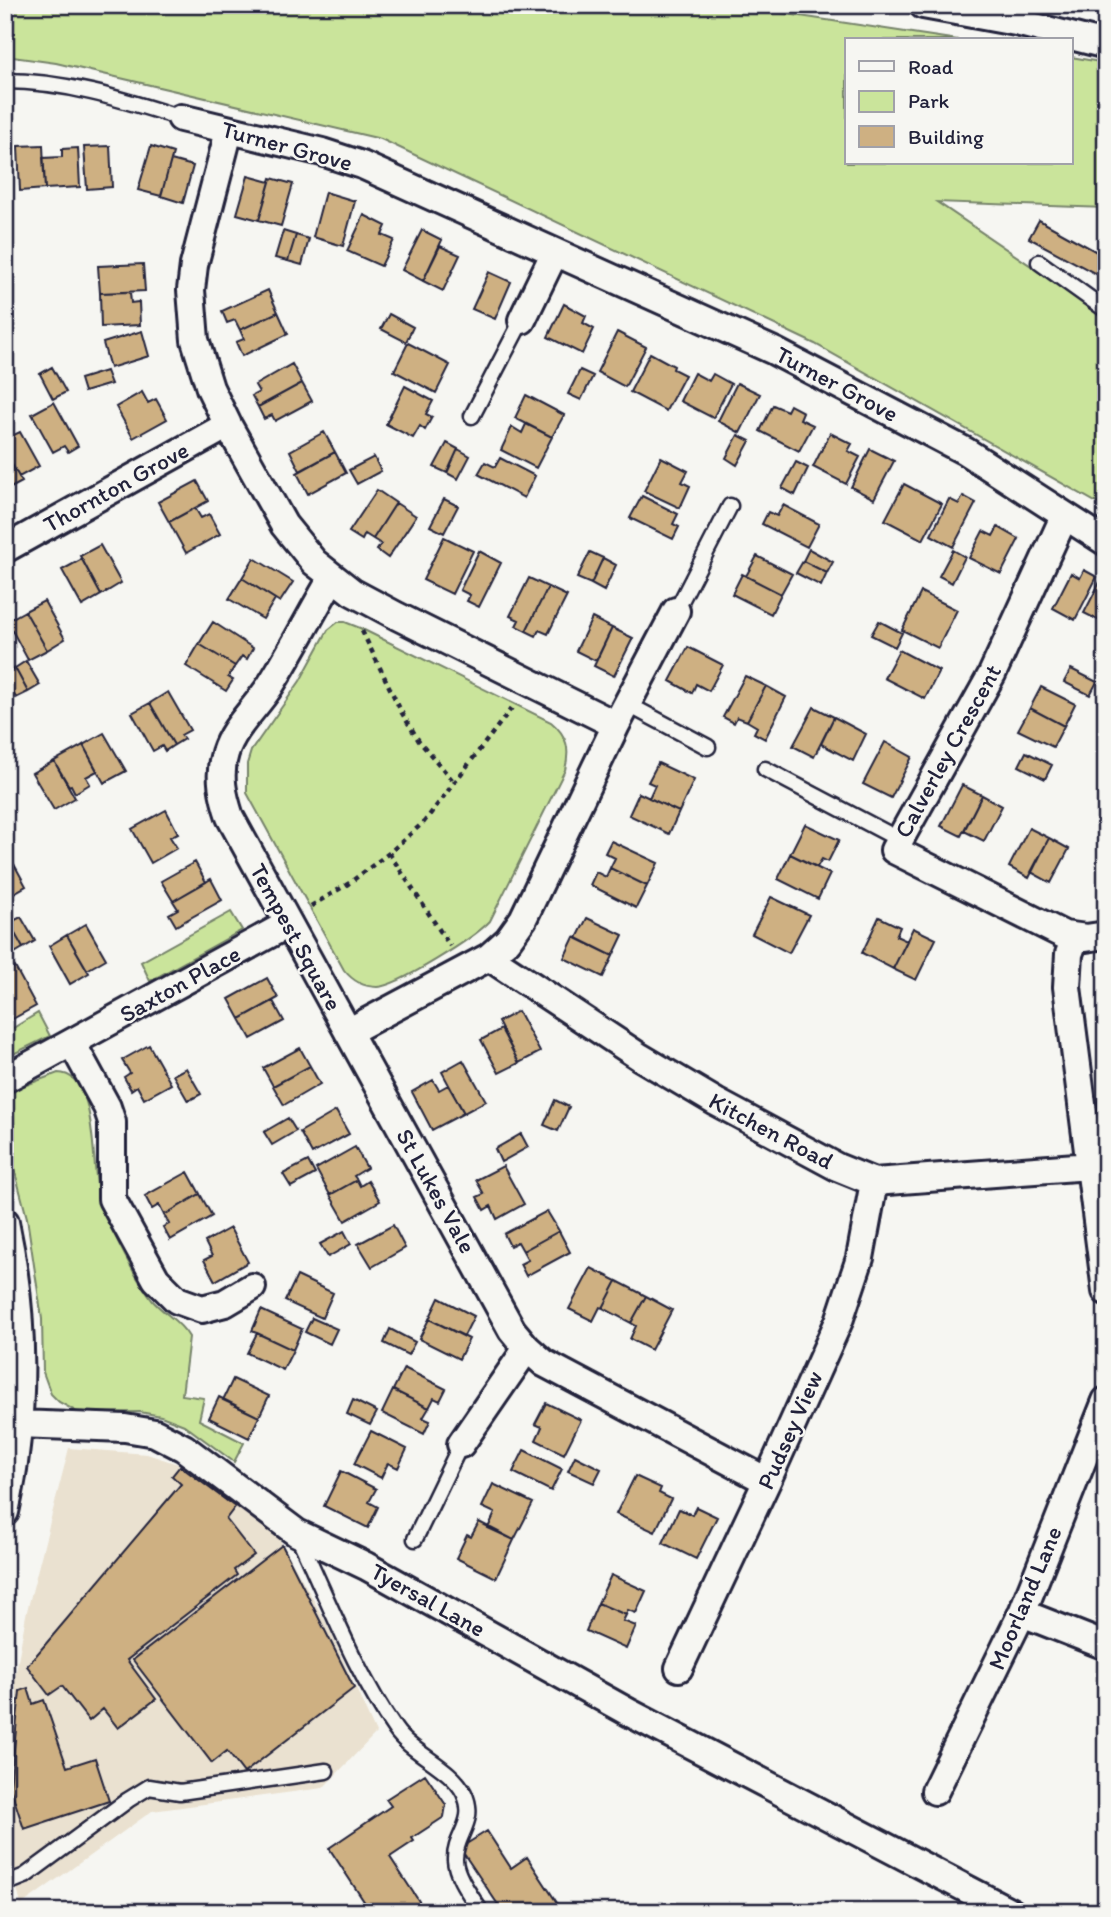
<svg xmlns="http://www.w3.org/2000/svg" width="1111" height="1917" font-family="Itim,sans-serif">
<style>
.built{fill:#eae1d0}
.green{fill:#cae49b;stroke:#76836b;stroke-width:2}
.building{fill:#ceb082;stroke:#22223b;stroke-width:2}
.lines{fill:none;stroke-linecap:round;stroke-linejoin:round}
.service-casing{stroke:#22223b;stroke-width:19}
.minor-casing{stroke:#22223b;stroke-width:32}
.path{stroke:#22223b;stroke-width:4.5;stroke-dasharray:5 5;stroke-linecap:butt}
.service{stroke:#f6f6f2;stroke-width:14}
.minor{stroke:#f6f6f2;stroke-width:26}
.labels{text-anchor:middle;stroke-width:5;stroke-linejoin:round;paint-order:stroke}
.street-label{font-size:24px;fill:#22223b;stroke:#f6f6f2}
</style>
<rect width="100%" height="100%" fill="#f6f6f2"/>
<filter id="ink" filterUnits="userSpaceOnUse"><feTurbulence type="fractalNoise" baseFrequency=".0143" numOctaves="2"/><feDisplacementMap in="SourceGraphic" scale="14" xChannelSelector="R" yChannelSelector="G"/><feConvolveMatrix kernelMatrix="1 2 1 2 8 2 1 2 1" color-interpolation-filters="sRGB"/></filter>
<g filter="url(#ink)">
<path class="built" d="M69 1448 147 1454 184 1466 276 1533 327 1624 376 1733 323 1788 152 1811 21 1905 11 1863 8 1718 26 1615Z"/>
<path class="green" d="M5 5H727L958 40H847V163H1071V57L1106 63V208L937 202 1106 317V508L815 344 381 139 56 63 5 56Z
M338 622H345L360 628 551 722C568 736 570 750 565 770L490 921C475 937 399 986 377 987 363 987 352 980 344 970L247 793V764L251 751 300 681 328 630Z
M231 912 242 930 150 981 141 962Z
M38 1013 50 1036 5 1058V1033Z
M58 1073C98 1073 91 1162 98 1190 105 1220 133 1275 152 1300 164 1314 180 1321 189 1337L182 1395 204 1398 199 1420 244 1443 234 1462 184 1425 161 1416 140 1412 79 1413 59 1402 51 1394 43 1372 42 1319 27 1218 5 1134V1093Z"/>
<path class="building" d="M43 145 45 189 20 191 18 146Z
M110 146 112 187 87 189 84 147Z
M151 146 173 153 161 196 138 190Z
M78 148 80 187 45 189 43 158 62 157V149Z
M171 160 193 166 183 203 161 196Z
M248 176 270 182 259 220 237 214Z
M271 178 293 184 281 226 259 220Z
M325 192 355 201 343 246 313 237Z
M364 215 386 226 382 235 394 240 381 266 347 251Z
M1039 220 1106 257 1096 274 1029 238Z
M422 230 442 240 423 281 402 270Z
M283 231 296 235 288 261 275 258Z
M296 235 309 239 302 265 288 261Z
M440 246 460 255 443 291 423 281Z
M143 264 145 291 100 293 98 266Z
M489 272 511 282 495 319 472 309Z
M268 290 278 312 240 330 235 320 227 323 222 311Z
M130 292 131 303 139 302 140 325 101 327 100 293Z
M564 304 586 316 583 323 594 329 582 354 548 337Z
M278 312 288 334 242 356 236 342 244 339 240 330Z
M389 314 413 327 406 342 381 329Z
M142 331 149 356 110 368 103 343Z
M617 332 646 347 625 387 597 372Z
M408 343 450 365 436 393 394 371Z
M650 353 674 366 673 369 685 375 666 411 630 392Z
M292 364 302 383 258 407 252 396 259 392 255 385Z
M52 367 66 392 53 399 40 374Z
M580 370 593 376 581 400 568 394Z
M106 371 111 384 84 392 80 379Z
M694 373 709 381 713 374 731 384 713 418 680 401Z
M302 383 312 401 275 421 272 415 264 419 258 407Z
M737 383 760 394 740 433 718 421Z
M405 386 433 401 426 414 432 417 425 430 420 426 413 438 386 424Z
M142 392 148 403 156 399 167 419 133 438 116 407Z
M526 395 564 415 552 437 515 418Z
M54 402 78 446 68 452 64 446 53 452 32 414Z
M773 405 787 411 790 405 803 412 800 419 813 425 799 451 760 431Z
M526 424 552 437 536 468 501 450 512 427 522 433Z
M20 432 39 466 19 477 5 452V439Z
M324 432 335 452 300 471 290 451Z
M830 433 852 444 848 451 860 457 846 484 813 467Z
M738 435 750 441 737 465 726 458Z
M447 443 458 449 447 473 434 467Z
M458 449 470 456 458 479 447 473Z
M870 449 894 461 874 499 851 487Z
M5 452 22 482 5 491Z
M335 452 346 473 308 494 297 473Z
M374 457 381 471 357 484 349 470Z
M661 457 688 471 682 482 690 486 680 508 644 491Z
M500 458 535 476 524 498 478 474 485 462 495 467Z
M796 462 808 468 795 495 782 488Z
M197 481 208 501 169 522 158 502Z
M904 484 942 504 923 540 885 520Z
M377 490 396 503 373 539 365 534 362 540 349 532Z
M642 496 678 514 673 524 679 527 673 539 630 518Z
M963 496 976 503 953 547 931 535 949 499 959 504Z
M444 499 458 506 444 533 430 526Z
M396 503 416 516 388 558 377 550 381 544 373 539Z
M783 505 819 524 807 547 762 524 768 512 777 516Z
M195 508 201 518 209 514 220 534 186 553 169 522Z
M998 527 1019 539 1001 574 969 558 983 531 993 536Z
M444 537 473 551 452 594 423 580Z
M100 545 121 583 101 595 80 556Z
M809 549 833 562 827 573 803 561Z
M953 550 965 557 952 583 939 576Z
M479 551 501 563 479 607 467 601 470 595 460 590Z
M590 552 603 558 591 584 577 578Z
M757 556 792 574 781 594 746 576Z
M254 558 293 582 280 602 242 578Z
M603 558 616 565 604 591 591 584Z
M82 559 101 595 82 606 62 570Z
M803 561 827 573 821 586 796 573Z
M1084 570 1097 577 1075 620 1053 608 1071 573 1080 578Z
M742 574 781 594 771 614 732 594Z
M242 578 275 599 263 619 229 599Z
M529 578 548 587 526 631 516 626 519 620 510 616Z
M1101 580 1106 583V624L1084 613Z
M548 587 567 596 548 634 539 630 536 636 526 631Z
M921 592 957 610 938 648 902 630Z
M44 601 65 639 47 650 25 611Z
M25 611 47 650 28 660 7 621Z
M592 618 612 628 596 661 576 651Z
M879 621 902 633 895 647 871 635Z
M213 622 253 648 247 659 242 656 235 666 199 644Z
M612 628 633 638 614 676 594 666Z
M199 644 235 666 228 677 233 680 226 691 186 666Z
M688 647 723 665 709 691 696 684 692 693 670 681Z
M899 650 939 671 925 699 884 678Z
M26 661 40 685 28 692 15 668Z
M15 668 28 692 16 698 5 678V673Z
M1071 669 1097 682 1090 695 1064 682Z
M745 676 766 686 747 721 737 717 734 723 723 717Z
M766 686 786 697 765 739 754 733 757 727 747 721Z
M1041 687 1075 704 1064 726 1030 708Z
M168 692 190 730 181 735 184 739 174 745 150 703Z
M150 703 174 745 165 751 162 746 153 751 132 713Z
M814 707 834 717 814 757 793 746Z
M1030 708 1064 726 1053 747 1018 730Z
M834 717 866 734 853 761 821 744Z
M104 733 126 771 104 783 83 745Z
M885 742 912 757 891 798 863 784Z
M83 745 97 771 86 777 90 784 75 793 71 785 69 786 54 761Z
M1026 752 1052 765 1045 779 1019 766Z
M54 761 75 798 54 810 32 773Z
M658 763 694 780 679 812 649 798 655 785 648 782Z
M962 785 982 795 961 836 941 826Z
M639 793 679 812 669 834 629 815Z
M982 795 1002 806 984 841 964 831Z
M166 810 178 833 170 837 177 848 151 863 132 829Z
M805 824 839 840 828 862 822 859 817 867 790 854Z
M1029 828 1049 838 1029 878 1009 867Z
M1049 838 1069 849 1051 883 1031 872Z
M611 841 658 863 647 886 610 868 615 858 605 853Z
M5 849 15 866 5 872Z
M790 854 830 874 818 899 778 879Z
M195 862 206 882 173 901 161 881Z
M15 866 26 886 5 898V872Z
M610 868 647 886 636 908 590 885 596 872 606 877Z
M211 879 222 900 176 926 169 914 178 909 173 901Z
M771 897 809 915 789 953 752 934Z
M21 917 35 941 23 948 9 923Z
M879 917 900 927 896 936 907 941 893 969 862 953Z
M587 918 623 935 613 956 577 938Z
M9 923 23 948 11 955 5 944V926Z
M86 924 106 959 87 970 67 935Z
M913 928 936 939 916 980 893 969Z
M67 935 89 973 70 984 49 946Z
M574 937 613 956 603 977 564 958Z
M15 967 36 1006 9 1021 5 1014V973Z
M267 978 278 998 240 1019 229 999Z
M273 1001 284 1021 251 1039 240 1019Z
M518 1011 540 1052 519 1063 498 1022Z
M501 1029 519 1063 499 1073 481 1040Z
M149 1045 171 1084 144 1099 137 1086 131 1090 124 1077 130 1073 122 1060Z
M300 1048 310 1066 273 1086 263 1068Z
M463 1060 486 1101 464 1113 442 1072Z
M310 1066 320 1084 284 1105 273 1086Z
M186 1068 201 1094 188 1101 173 1075Z
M433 1080 439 1090 448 1085 464 1113 432 1130 412 1092Z
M555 1100 569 1107 558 1131 544 1125Z
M336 1111 349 1134 312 1154 300 1132Z
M288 1118 296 1131 272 1145 264 1132Z
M521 1134 528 1147 501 1162 495 1149Z
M355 1147 367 1168 354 1176 357 1180 330 1195 316 1169Z
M308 1161 315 1174 291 1187 283 1174Z
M503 1166 524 1204 497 1219 491 1206 484 1210 477 1197 484 1194 476 1180Z
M188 1172 200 1194 164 1215 159 1205 152 1209 145 1196Z
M357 1180 360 1186 368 1181 380 1201 345 1221 330 1195Z
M200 1194 212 1216 170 1240 163 1227 169 1224 164 1215Z
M547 1211 559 1231 523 1251 518 1242 510 1246 504 1234Z
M393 1225 405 1248 372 1267 358 1244Z
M230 1228 248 1262 215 1281 204 1260 212 1256 205 1242Z
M344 1231 351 1244 328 1257 320 1244Z
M559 1231 570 1252 526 1276 520 1264 528 1260 523 1251Z
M591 1268 617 1281 603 1308 600 1307 593 1321 569 1309Z
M297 1276 333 1293 322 1318 285 1301Z
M617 1281 646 1296 631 1323 603 1308Z
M646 1296 672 1310 651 1350 630 1339 636 1326 631 1323Z
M439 1298 474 1316 464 1336 429 1319Z
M261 1310 302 1329 293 1350 252 1331Z
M312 1318 337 1329 330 1344 305 1332Z
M429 1319 469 1339 459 1359 419 1339Z
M390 1329 415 1342 408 1355 384 1343Z
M257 1333 293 1350 283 1370 247 1353Z
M404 1368 446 1389 440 1401 434 1398 429 1408 393 1390Z
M233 1379 269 1396 259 1417 223 1400Z
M393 1390 429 1408 423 1418 430 1421 424 1434 382 1413Z
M219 1397 259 1417 249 1438 209 1418Z
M353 1400 377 1412 370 1425 347 1414Z
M546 1403 581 1420 564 1454 536 1440 542 1427 535 1424Z
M371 1431 407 1449 398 1468 388 1463 381 1478 354 1464Z
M524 1450 562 1469 551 1491 513 1472Z
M575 1456 601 1469 594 1483 568 1471Z
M180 1466 235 1507 226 1519 254 1555 234 1570 237 1575 127 1660 156 1699 118 1728 103 1709 89 1721 62 1686 49 1695 27 1666 181 1484 172 1476Z
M341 1471 376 1489 369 1502 378 1507 368 1528 324 1506Z
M635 1476 661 1488 659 1493 671 1499 655 1532 616 1514Z
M493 1484 533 1503 514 1540 488 1528 495 1513 482 1507Z
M696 1507 717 1517 696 1559 663 1543 679 1509 692 1515Z
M479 1522 514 1540 496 1578 456 1558 467 1535 471 1537Z
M282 1545 354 1688 244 1773 227 1751 212 1763 133 1660Z
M611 1575 646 1591 636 1613 628 1610 626 1615 598 1603Z
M598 1603 626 1615 623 1621 636 1626 626 1649 586 1631Z
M28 1688 33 1704 44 1700 67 1767 95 1758 109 1801 24 1829 10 1787 20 1691Z
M425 1774 446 1805 444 1817 412 1838 414 1841 390 1857 426 1912H371L329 1848 391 1806 386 1799Z
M487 1831 511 1868 527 1857 563 1912H503L460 1848Z"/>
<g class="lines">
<g class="service-casing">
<path id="service" d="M5 81C66 81 124 100 181 118
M1039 262 1106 310
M472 416 522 320
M676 611 730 506
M627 704 708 747
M765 769 900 840
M297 1534C327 1597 355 1672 395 1729 412 1754 451 1767 464 1793 478 1822 454 1835 455 1860 456 1877 472 1897 481 1912
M415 1539 461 1444
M5 1884 25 1876 128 1800 149 1787 180 1792 326 1771"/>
</g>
<g class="minor-casing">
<path id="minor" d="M923 5 1016 22 1106 45
M181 118 322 152 362 165 774 351 965 451 1106 542
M229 131 194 265 191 290 195 340 210 388 228 425 284 525 314 562 352 592 397 616 616 725
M522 320 554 254
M1064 517 992 674 894 850 1064 935 1086 938 1106 935
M5 549 228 425
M332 578C311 614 292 651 270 686 255 709 233 727 225 753 218 775 223 796 230 817L512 1330 527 1348 544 1363 767 1481
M1075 938 1069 954 1067 987 1106 1291
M489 957 640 1057 716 1102 837 1167 874 1182 1090 1166
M348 1032 489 957 508 940 523 919 616 725 676 611
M72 1043 107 1107 112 1122V1199L156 1279 177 1300 202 1309 225 1303 252 1287
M5 1079 288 924
M5 1222C25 1315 26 1419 5 1512
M18 1424 125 1428 155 1433 184 1448 297 1533 366 1566 630 1713 1011 1912
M461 1444 527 1348
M1022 1613 1106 1646
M679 1668 767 1481 839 1321 860 1258 874 1182
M935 1791 1022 1613 1106 1401"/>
</g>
<path class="path" d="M362 631 402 713 419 741 454 782
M389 853 450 946
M311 906 348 884 389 853 424 822 514 705"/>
<use href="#service" class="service"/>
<use href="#minor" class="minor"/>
</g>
</g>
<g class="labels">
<g class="street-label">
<text transform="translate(287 146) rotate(15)" y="8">Turner Grove</text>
<text transform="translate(837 384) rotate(28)" y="8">Turner Grove</text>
<text transform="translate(116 487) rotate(-29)" y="8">Thornton Grove</text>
<text transform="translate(948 751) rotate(-61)" y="8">Calverley Crescent</text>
<text transform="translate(296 937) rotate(61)" y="8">Tempest Square</text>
<text transform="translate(180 984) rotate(-29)" y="8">Saxton Place</text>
<text transform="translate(771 1131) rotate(28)" y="8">Kitchen Road</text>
<text transform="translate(436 1191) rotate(61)" y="8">St Lukes Vale</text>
<text transform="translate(790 1430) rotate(-66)" y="8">Pudsey View</text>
<text transform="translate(1025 1598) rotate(-67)" y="8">Moorland Lane</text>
<text transform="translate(428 1600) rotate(29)" y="8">Tyersal Lane</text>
</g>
</g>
<rect width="1111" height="1917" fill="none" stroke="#f6f6f2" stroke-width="28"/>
<rect x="14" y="14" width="1083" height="1889" fill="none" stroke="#22223b" stroke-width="2.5" filter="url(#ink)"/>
<rect x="845" y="38" width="228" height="126" fill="#f6f6f2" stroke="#a1a1a9" stroke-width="2"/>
<rect x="859" y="61" width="35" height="10" fill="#f6f6f2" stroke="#a1a1a9" stroke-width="2"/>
<text x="908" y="74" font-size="21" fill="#22223b">Road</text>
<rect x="859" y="91" width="35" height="21" fill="#cae49b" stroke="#a1a1a9" stroke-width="2"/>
<text x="908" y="108" font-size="21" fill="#22223b">Park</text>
<rect x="859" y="126" width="35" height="21" fill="#ceb082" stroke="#a1a1a9" stroke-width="2"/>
<text x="908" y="144" font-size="21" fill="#22223b">Building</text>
</svg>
